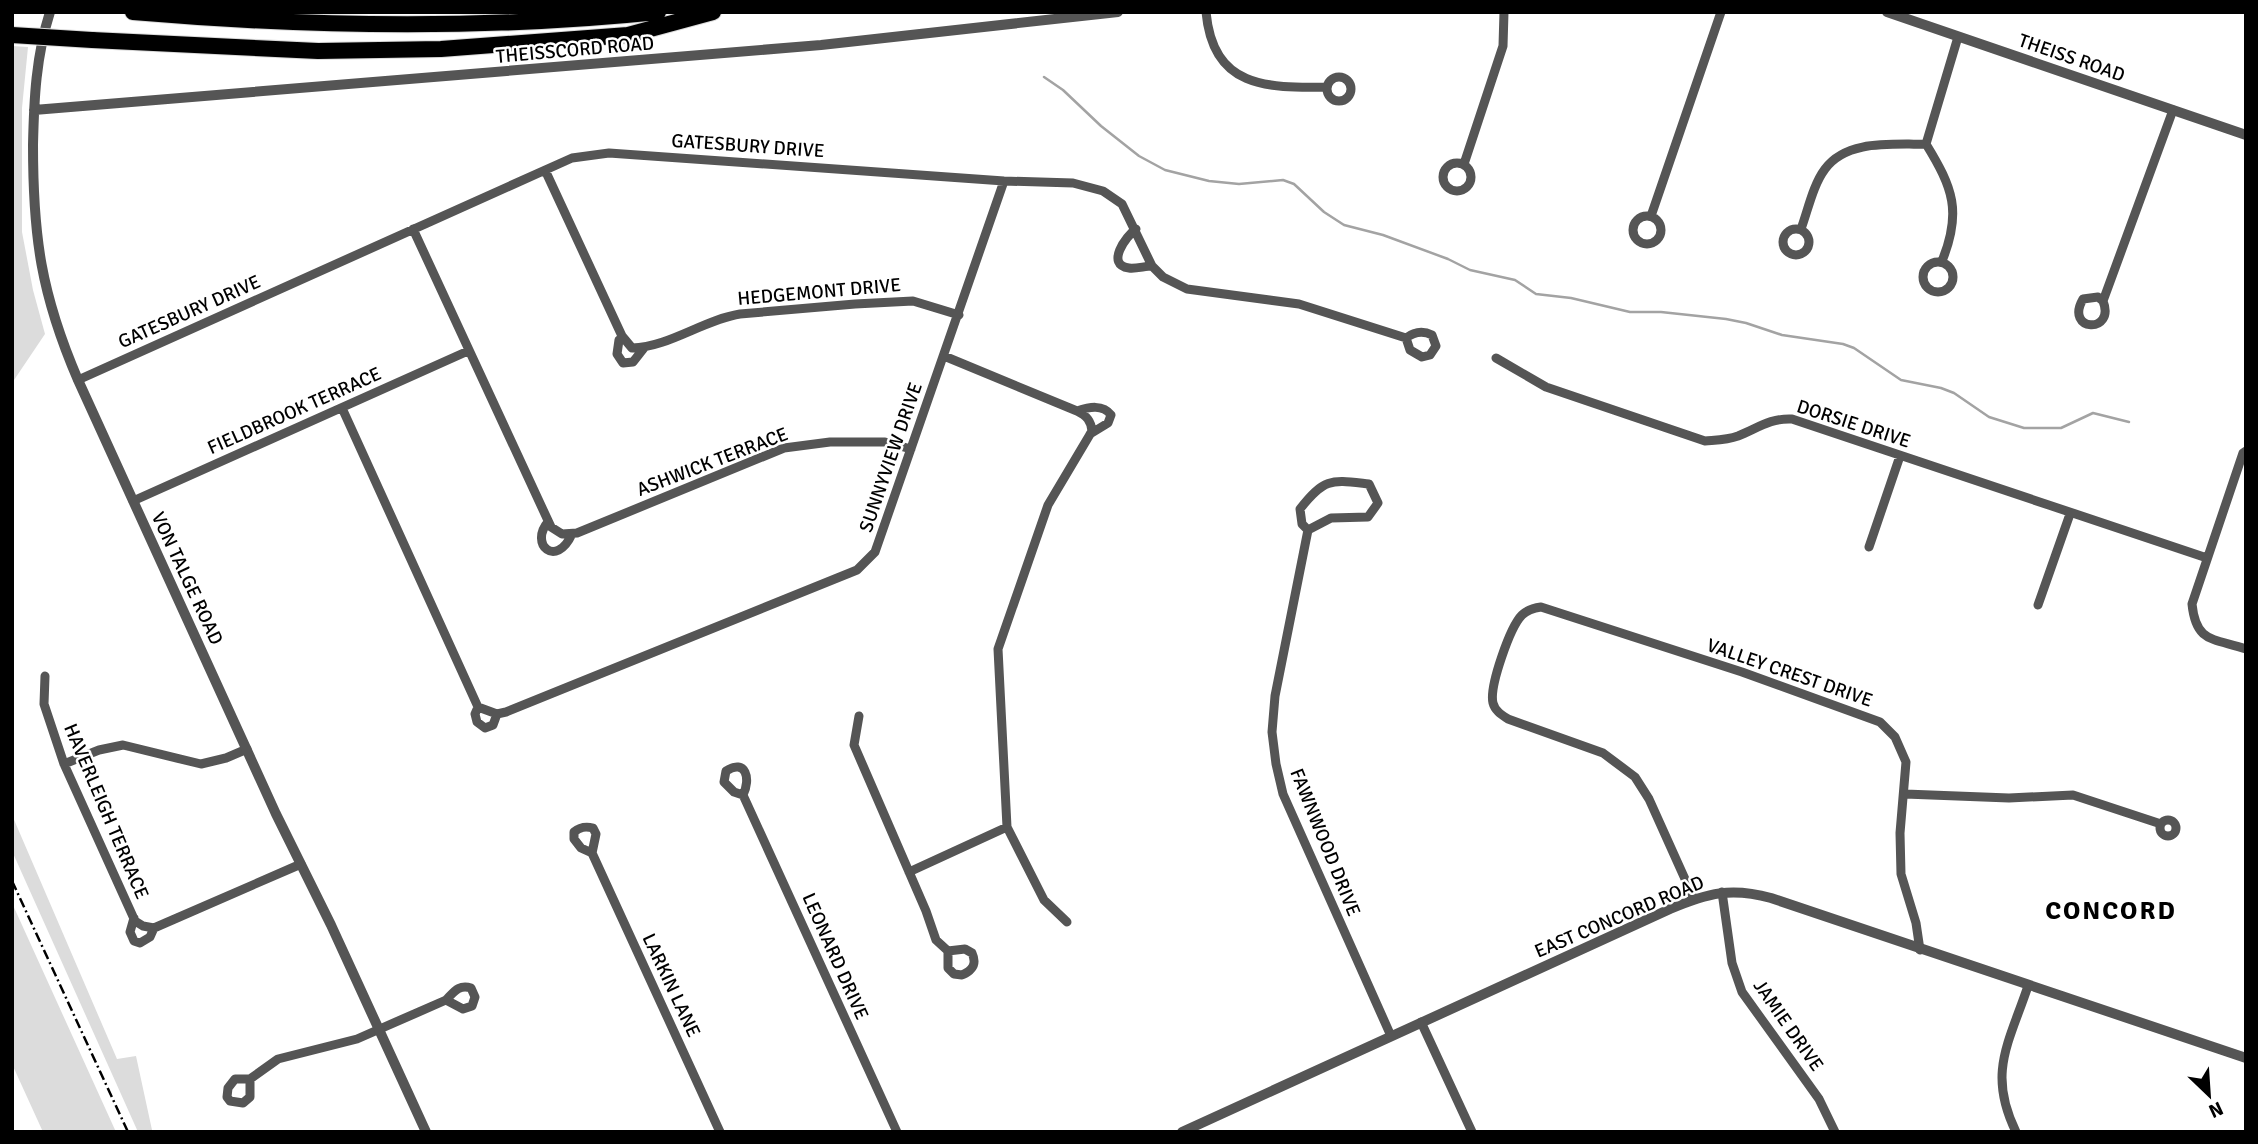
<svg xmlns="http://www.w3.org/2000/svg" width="2258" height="1144" font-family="Signika,sans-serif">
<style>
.green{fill:#dcdcdc}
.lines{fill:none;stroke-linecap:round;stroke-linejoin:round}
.stream{stroke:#a3a3a3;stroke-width:2.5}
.motorway-casing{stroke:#dbdbdb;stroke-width:18}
.minor{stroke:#555;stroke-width:9}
.tertiary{stroke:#555;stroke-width:10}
.motorway{stroke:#000;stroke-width:16}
.rail{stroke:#000;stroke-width:2.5;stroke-dasharray:10 3.5 2 3.5;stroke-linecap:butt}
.motorway-bridge-casing{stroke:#dbdbdb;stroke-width:18;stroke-linecap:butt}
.motorway-bridge{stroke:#000;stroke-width:16}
.labels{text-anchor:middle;stroke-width:5;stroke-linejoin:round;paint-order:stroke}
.street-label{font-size:19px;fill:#000;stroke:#fff}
.district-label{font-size:26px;font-weight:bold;letter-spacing:2px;fill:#000;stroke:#fff}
</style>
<rect width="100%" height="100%" fill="#fff"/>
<path class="green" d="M12 46 28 47 22 108V232L33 290 45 334 12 383Z
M12 815 117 1059 136 1056 152 1130 160 1132H138L12 851Z
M12 903 116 1132H43L12 1064Z"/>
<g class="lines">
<path class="stream" d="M1044 77 1063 90 1101 126 1139 156 1165 170 1209 181 1239 184 1283 180 1294 184 1324 212 1344 225 1383 235 1448 259 1470 270 1515 280 1536 294 1571 298 1630 312H1661L1726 319 1746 323 1782 335 1843 344 1854 348 1901 380 1941 388 1954 393 1989 417 2024 428H2061L2093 413 2129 422"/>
<g class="motorway-casing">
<path id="motorway" d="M133 12C308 27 483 30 658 12
M92 40 318 51 441 49 628 35 713 12"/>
</g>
<path class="minor" d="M1206 12C1213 88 1266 88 1327 87
M1327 89a12 12 0 1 1 24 0a12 12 0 1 1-24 0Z
M1443 177a14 14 0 1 1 28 0a14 14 0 1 1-28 0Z
M1464 164 1503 46 1504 12
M545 170 622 336 632 348C669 347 703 320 740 314L855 304 913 301 959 315
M1633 230a14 14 0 1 1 28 0a14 14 0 1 1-28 0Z
M1651 216 1721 12
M1783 242a13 13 0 1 1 26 0a13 13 0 1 1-26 0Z
M413 229 551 527 562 534 577 533 784 448 830 442H885L911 449
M1136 229C1126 236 1105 265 1129 268 1136 269 1145 266 1152 266
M1801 229C1808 210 1813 185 1825 169 1847 139 1893 145 1926 144
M1942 261C1962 212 1953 188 1926 144L1958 37
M1923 277a15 15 0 1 1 30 0a15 15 0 1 1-30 0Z
M2103 301 2098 297 2083 299C2064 332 2116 334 2103 301L2173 110
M622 338 619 340 617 354 623 363 633 362 644 348
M944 356 1077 411C1087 416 1091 421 1092 431L1048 505 998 649 1007 827 1044 900 1067 922
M1496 358 1546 387 1705 441C1716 440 1727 440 1738 436 1758 428 1770 418 1792 419L2207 558
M78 380 572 158 609 153 1004 181 1073 183 1103 191 1122 204 1152 266 1163 277 1187 289 1299 304 1406 338 1410 350 1422 357 1430 355 1436 346 1432 335C1422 330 1414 332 1406 338
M342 408 478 707 497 714 506 712 857 570 875 552 1004 181
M1077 411C1089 407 1103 404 1111 415L1108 423 1090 434
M2246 451 2243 453 2192 604C2196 643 2213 638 2246 649
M133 501 468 351
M548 522C529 544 556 569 572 534
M1308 530 1302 524 1300 509C1325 477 1332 480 1369 484L1378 503 1368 517 1331 518 1308 530 1275 696 1272 732 1276 764 1283 794 1391 1036
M1869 547 1900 456
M2038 605 2070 514
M45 676 44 704 64 764 135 921 143 926 154 928 301 864
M478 707 475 714 477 722 485 728 493 725 497 714
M859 716 854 745 926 911 936 940 948 951 965 949 972 953C977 964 973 970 962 975L954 974 948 968V951
M64 764 99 750 123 745 201 764 226 758 247 749
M1905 794 2009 798 2073 795 2161 824
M743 795 734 792 724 782 726 771C746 758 751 779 743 795L897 1132
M2160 828a8 8 0 1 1 16 0a8 8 0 1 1-16 0Z
M592 853 581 848 574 839V832C580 827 585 826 593 828L596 834 592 853 720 1132
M909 872 1007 827
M1722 892 1732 963 1742 992 1819 1099 1835 1132
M1694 899 1649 799 1635 777 1603 753 1508 719C1502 715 1495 711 1493 703 1489 687 1510 627 1522 615 1527 610 1534 608 1541 607L1742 672 1880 722 1895 737 1906 762 1900 833 1901 874 1916 923 1920 950
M134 918 130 932 134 941 140 943 150 937 154 928
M1421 1022 1472 1132
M250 1079V1097L243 1103 230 1101 227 1097 228 1088 235 1079H250L278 1059 357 1039 446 1000C454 992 459 984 471 988L475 997 472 1006 463 1009 446 1000
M2016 1132C1987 1073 2009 1043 2028 986"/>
<path class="tertiary" d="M50 12C36 56 34 99 33 145 33 237 41 294 78 380L276 814 331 925 426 1132
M1887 12 2246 135
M34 110 821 45 1118 12
M1182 1132 1670 909C1708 893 1731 887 1771 898L2246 1058"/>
<use href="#motorway" class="motorway"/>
<path class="rail" d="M12 881 128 1132"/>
<g class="motorway-bridge-casing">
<path id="motorway-bridge" d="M12 35 92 40"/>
</g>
<use href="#motorway-bridge" class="motorway-bridge"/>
</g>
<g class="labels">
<g class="street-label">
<text transform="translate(575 49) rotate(-5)" y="7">THEISSCORD ROAD</text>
<text transform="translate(2072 57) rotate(19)" y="7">THEISS ROAD</text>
<text transform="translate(748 145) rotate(4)" y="7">GATESBURY DRIVE</text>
<text transform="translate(819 291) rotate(-5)" y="7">HEDGEMONT DRIVE</text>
<text transform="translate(189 311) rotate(-24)" y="7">GATESBURY DRIVE</text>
<text transform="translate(294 410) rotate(-24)" y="7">FIELDBROOK TERRACE</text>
<text transform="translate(1854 423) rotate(18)" y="7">DORSIE DRIVE</text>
<text transform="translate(890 457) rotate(-71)" y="7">SUNNYVIEW DRIVE</text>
<text transform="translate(712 461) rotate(-21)" y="7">ASHWICK TERRACE</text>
<text transform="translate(188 578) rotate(65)" y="7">VON TALGE ROAD</text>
<text transform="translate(1790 672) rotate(19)" y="7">VALLEY CREST DRIVE</text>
<text transform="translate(107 811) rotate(67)" y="7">HAVERLEIGH TERRACE</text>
<text transform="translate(1326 842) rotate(68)" y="7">FAWNWOOD DRIVE</text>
<text transform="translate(1619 916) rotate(-23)" y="7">EAST CONCORD ROAD</text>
<text transform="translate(836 956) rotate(66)" y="7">LEONARD DRIVE</text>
<text transform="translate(672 985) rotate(65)" y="7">LARKIN LANE</text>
<text transform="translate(1789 1025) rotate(55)" y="7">JAMIE DRIVE</text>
</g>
<g class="district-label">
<text x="2111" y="919">CONCORD</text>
</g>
</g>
<rect width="2258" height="1144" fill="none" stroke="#000000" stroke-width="28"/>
<g transform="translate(2209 1095) rotate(155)" stroke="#ffffff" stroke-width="5" paint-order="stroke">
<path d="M0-5L12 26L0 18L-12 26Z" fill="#000000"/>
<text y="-10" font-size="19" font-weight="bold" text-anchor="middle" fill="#000000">N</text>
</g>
</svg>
